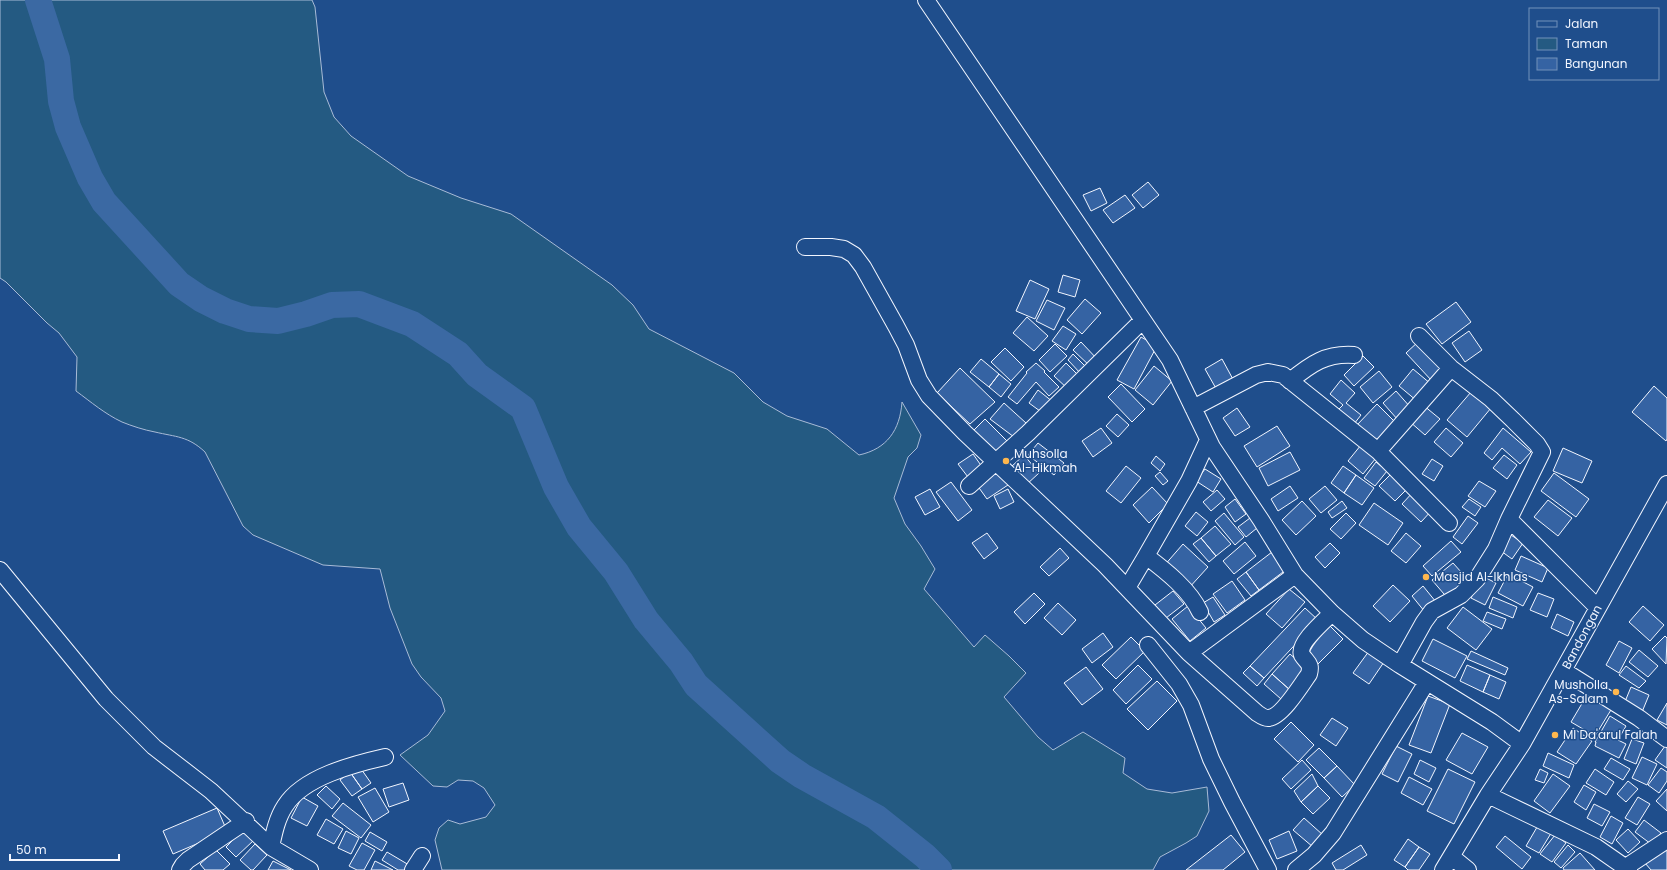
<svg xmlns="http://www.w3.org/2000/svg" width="1667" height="870" font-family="Poppins,sans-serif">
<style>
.green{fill:#245a82;stroke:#a8bbd7}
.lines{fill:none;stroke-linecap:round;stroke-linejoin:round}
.river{stroke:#3b69a3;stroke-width:26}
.building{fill:#3563a3;stroke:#f2f6ff}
.minor-casing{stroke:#f2f6ff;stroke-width:18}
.minor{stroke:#1f4e8c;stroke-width:16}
.poi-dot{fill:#ffb74d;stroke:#1f4e8c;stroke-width:1.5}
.labels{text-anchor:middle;stroke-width:3;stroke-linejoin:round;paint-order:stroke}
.poi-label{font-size:12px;fill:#f2f6ff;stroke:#1f4e8c;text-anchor:start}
.street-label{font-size:12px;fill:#f2f6ff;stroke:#1f4e8c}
</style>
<rect width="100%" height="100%" fill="#1f4e8c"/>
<path class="green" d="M0 0H312L315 7 324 92 334 117 351 136 408 176 461 198 511 214 612 285 633 305 649 329 734 373 763 402 787 416 827 429 859 455C887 449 900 430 902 402L921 435 917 448 908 457 894 498 905 524 921 546 935 569 924 589 974 647 985 635 1009 656 1026 673 1004 697 1038 737 1053 750 1083 732 1125 758 1123 773 1147 789 1172 793 1207 787 1209 811 1197 836 1186 843 1160 857 1153 870H442L435 840 439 828 448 820 460 824 486 817 495 805 484 788 473 781 458 780 447 787 433 786 400 755 428 735 445 711 441 698 421 677 412 664 390 608 380 569 323 565 253 535 243 526 205 452C188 436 176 437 155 432 144 430 132 426 122 422 105 414 91 402 76 391L77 357 59 333 47 323 6 282 0 278Z"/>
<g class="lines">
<path class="river" d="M38 0 57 59 61 101 68 127 90 178 104 202 179 284 201 299 225 311 249 319 278 321 306 314 332 305 359 304 412 324 458 354 477 375 523 408 556 487 579 527 616 572 646 620 681 662 696 685 780 761 802 776 876 817 925 856 939 870"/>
</g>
<path class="building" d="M1148 182 1159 195 1143 208 1132 195Z
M1100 188 1107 203 1091 211 1083 195Z
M1125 195 1135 208 1113 223 1103 210Z
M1063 275 1080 280 1075 297 1058 292Z
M1030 280 1049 289 1035 319 1016 311Z
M1085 299 1101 313 1082 334 1067 320Z
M1047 300 1065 308 1054 330 1036 321Z
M1456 302 1471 322 1442 344 1426 324Z
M1027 317 1048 336 1034 351 1013 333Z
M1063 326 1076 334 1066 350 1052 341Z
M1469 331 1482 350 1465 362 1452 343Z
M1141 337 1157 346 1134 389 1117 380Z
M1419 341 1445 370 1432 381 1406 353Z
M1081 342 1099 361 1092 368 1073 350Z
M1055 344 1067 356 1050 372 1039 360Z
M1005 348 1024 367 1011 381 991 362Z
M1073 354 1087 368 1081 374 1068 360Z
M1363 356 1374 367 1354 386 1344 375Z
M981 359 999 374 989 387 970 372Z
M1222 359 1235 383 1218 392 1205 369Z
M1036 363 1045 371 1044 372 1059 387 1049 396 1036 382 1017 404 1008 397 1027 373 1026 372Z
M1066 363 1080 377 1068 389 1054 376Z
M1154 366 1172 381 1153 405 1135 390Z
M960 368 995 402 970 424 937 393Z
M1413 369 1431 384 1417 401 1399 386Z
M1379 371 1392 387 1373 403 1360 387Z
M999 374 1011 384 1001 397 989 387Z
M1341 380 1355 393 1346 403 1361 415 1354 424 1338 410 1343 405 1330 394Z
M1121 384 1145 409 1132 422 1108 397Z
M1654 386 1667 398V439L1666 441 1632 412Z
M1038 390 1053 402 1044 414 1029 403Z
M1396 391 1411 408 1398 420 1383 403Z
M1471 392 1491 408 1467 437 1447 420Z
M1004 403 1026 423 1014 437 990 419Z
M1377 404 1398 425 1378 446 1356 426Z
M1423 405 1440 419 1425 435 1409 421Z
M1237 408 1250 427 1235 436 1223 418Z
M1117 414 1129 425 1118 437 1106 426Z
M985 419 1007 441 993 454 971 433Z
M1277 426 1290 446 1257 467 1244 446Z
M1101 428 1112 443 1093 457 1082 441Z
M1446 428 1463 443 1451 457 1434 442Z
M1503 428 1531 452 1520 464 1502 448 1492 460 1484 453Z
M1038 443 1064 463 1054 475 1028 455Z
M1361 445 1376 458 1363 474 1348 461Z
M1563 448 1592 461 1582 483 1553 471Z
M1290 452 1300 470 1268 486 1259 468Z
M973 454 985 471 971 481 958 464Z
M1024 455 1039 473 1026 485 1011 467Z
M1504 455 1517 465 1507 479 1493 468Z
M1156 456 1165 464 1160 471 1151 463Z
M1432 459 1443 466 1434 481 1422 474Z
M1376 462 1387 471 1375 486 1364 478Z
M1126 466 1141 478 1121 503 1106 491Z
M1343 466 1356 475 1344 493 1331 483Z
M1205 469 1221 479 1213 492 1196 481Z
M998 471 1008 485 987 499 977 485Z
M1160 472 1168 481 1163 485 1155 476Z
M1393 472 1409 487 1395 501 1379 486Z
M1554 473 1589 499 1576 517 1541 491Z
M1356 475 1374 488 1362 505 1344 493Z
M1479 481 1496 491 1485 507 1468 496Z
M951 482 972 510 958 521 936 492Z
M1290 486 1298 498 1278 511 1271 499Z
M1325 486 1337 500 1321 513 1309 499Z
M1152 487 1168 504 1149 523 1133 505Z
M930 489 940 507 925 515 915 497Z
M1008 489 1014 502 1000 509 994 496Z
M1217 490 1225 499 1211 511 1203 502Z
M1414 491 1433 509 1421 522 1402 504Z
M1235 499 1246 514 1235 522 1225 507Z
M1469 499 1481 507 1475 516 1462 507Z
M1548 500 1572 518 1558 536 1534 517Z
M1302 501 1316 516 1296 535 1282 520Z
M1342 501 1347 508 1332 518 1328 512Z
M1374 503 1403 523 1388 545 1359 525Z
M1196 512 1208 522 1197 536 1185 526Z
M1224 513 1244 537 1235 545 1215 521Z
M1346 513 1356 523 1341 539 1330 529Z
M1468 516 1478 523 1462 544 1453 537Z
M1250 518 1257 528 1246 537 1238 527Z
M1215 526 1231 544 1216 556 1201 538Z
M987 533 998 548 984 559 972 543Z
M1406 533 1421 546 1406 563 1391 551Z
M1511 535 1523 543 1512 559 1501 551Z
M1201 538 1216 556 1209 562 1193 544Z
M1451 541 1461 552 1432 576 1423 566Z
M1245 542 1256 556 1234 574 1223 561Z
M1330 543 1340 553 1325 568 1315 557Z
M1183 544 1208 567 1188 589 1163 567Z
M1060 548 1069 558 1049 576 1040 567Z
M1272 552 1287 569 1259 590 1246 572Z
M1521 556 1548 568 1542 582 1515 570Z
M1453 563 1471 583 1450 601 1432 580Z
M1246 572 1259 590 1251 596 1237 579Z
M1508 574 1533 587 1523 606 1498 593Z
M1482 576 1496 583 1485 605 1471 598Z
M1232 581 1245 600 1227 613 1213 594Z
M1393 585 1410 601 1390 622 1373 606Z
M1423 586 1436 602 1425 612 1412 596Z
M1289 589 1305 602 1282 628 1266 614Z
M1173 591 1184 604 1166 618 1155 605Z
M1034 593 1045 604 1025 624 1014 612Z
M1538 593 1554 599 1547 617 1530 610Z
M1213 597 1225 615 1214 622 1203 603Z
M1493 597 1517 607 1513 618 1489 608Z
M1058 603 1076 620 1062 635 1044 618Z
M1188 606 1206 628 1190 641 1172 619Z
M1643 606 1664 625 1650 641 1629 622Z
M1463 607 1492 629 1476 650 1447 628Z
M1305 608 1318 620 1264 678 1250 666Z
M1487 612 1506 619 1502 629 1483 621Z
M1557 614 1574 622 1568 636 1551 628Z
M1328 624 1343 639 1318 664 1303 649Z
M1103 633 1113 647 1092 663 1082 649Z
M1665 636 1667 638 1666 664 1652 649Z
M1131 637 1145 651 1116 679 1102 665Z
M1433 639 1467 656 1455 678 1422 661Z
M1619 641 1632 648 1619 673 1606 665Z
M1639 650 1658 666 1648 677 1629 662Z
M1369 651 1384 662 1369 684 1353 673Z
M1471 651 1508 668 1505 675 1467 659Z
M1290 654 1308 670 1290 690 1272 674Z
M1138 665 1152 679 1126 704 1113 690Z
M1467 665 1490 675 1483 692 1460 681Z
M1250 666 1264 678 1257 686 1243 673Z
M1626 666 1646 681 1639 688 1619 675Z
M1086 667 1103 689 1082 705 1064 683Z
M1272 674 1290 690 1281 699 1264 684Z
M1490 675 1506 682 1499 699 1483 692Z
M1157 681 1177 701 1148 730 1127 709Z
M1631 687 1649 695 1642 712 1624 704Z
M1590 690 1614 705 1595 736 1571 722Z
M1428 696 1450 704 1431 753 1409 745Z
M1667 703V725L1657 720Z
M1610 716 1626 726 1618 740 1626 744 1619 758 1595 746 1596 742H1595Z
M1332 718 1348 728 1336 746 1320 735Z
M1291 722 1314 745 1298 762 1274 739Z
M1573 728 1592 741 1576 764 1557 752Z
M1462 733 1488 747 1472 774 1446 760Z
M1632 739 1644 743 1636 764 1624 759Z
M1396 746 1412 754 1398 782 1382 774Z
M1665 746 1667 748V768L1655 760Z
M1319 748 1337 766 1324 778 1306 760Z
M1548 753 1574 765 1569 778 1543 766Z
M1642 757 1657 764 1647 785 1632 778Z
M1611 758 1630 769 1623 780 1604 769Z
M1302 760 1311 770 1291 789 1282 779Z
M1420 760 1436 768 1429 782 1414 774Z
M359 766 371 783 362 789 350 772Z
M1337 766 1355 785 1342 797 1324 778Z
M1661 768 1667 772V781L1659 793 1648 785Z
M1448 769 1475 782 1454 824 1427 811Z
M1540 769 1548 773 1544 783 1535 780Z
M1595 769 1614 782 1606 795 1586 783Z
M350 772 362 789 352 796 340 780Z
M1312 774 1318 786 1301 802 1294 791Z
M1553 774 1570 786 1550 813 1534 801Z
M1409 777 1432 789 1423 805 1401 793Z
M1628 781 1638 789 1626 802 1617 794Z
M403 783 409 800 389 807 383 789Z
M1584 785 1596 792 1586 810 1574 802Z
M326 786 340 799 332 809 317 795Z
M1318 786 1330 798 1313 814 1301 802Z
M375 788 389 812 373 822 358 797Z
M1667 789V811L1656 801Z
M302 797 318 806 307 826 291 818Z
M1638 797 1650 804 1637 825 1625 818Z
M343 803 371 825 361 838 332 816Z
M1594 804 1610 812 1602 826 1587 818Z
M217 808 227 831 173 854 163 831Z
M1611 816 1623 823 1612 844 1600 837Z
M1304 818 1323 835 1313 847 1293 830Z
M326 819 343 829 334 844 317 835Z
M1644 820 1661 833 1651 844 1635 832Z
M1540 822 1553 830 1539 853 1526 846Z
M244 829 254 840 236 857 226 847Z
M1628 829 1640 842 1628 853 1616 840Z
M346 831 359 838 351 854 338 848Z
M1289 831 1297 851 1277 859 1269 840Z
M370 832 387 842 382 851 365 841Z
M1231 835 1245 852 1223 870H1186Z
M1555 835 1566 843 1552 862 1540 854Z
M1505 836 1531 857 1522 869 1496 847Z
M1408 839 1419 847 1405 867 1394 860Z
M362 843 375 850 364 870H357L349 866Z
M255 844 267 855 253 870H251L240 860Z
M1361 845 1367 855 1343 870H1336L1332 863Z
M1568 845 1575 852 1561 868 1554 862Z
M1667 846V870H1651L1645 863Z
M1419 847 1430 854 1419 870H1408L1405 867Z
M216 850 230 864 223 870H205L200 864Z
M387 852 409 865 406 870H398L382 860Z
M1580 853 1595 870H1564L1563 868Z
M273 861 291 870H268Z
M375 861 393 870H371Z"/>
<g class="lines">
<g class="minor-casing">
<path id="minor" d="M926 0 1170 360 1212 447 1261 520 1295 575 1332 613 1363 640 1400 665 1492 722 1522 744
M805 247H831L844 249 854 255 863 267 896 326 906 345 919 380 929 396 965 433 1105 565 1189 653 1257 713C1260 715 1264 718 1268 718 1281 718 1302 684 1309 674 1312 663 1307 663 1302 655 1297 644 1324 621 1332 613
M1290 381C1311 364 1326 353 1354 355
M1193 408 1256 375 1268 372 1283 375 1378 451 1449 523
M1378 451 1451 368
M969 486 1028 433 1143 320
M1509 519 1598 608
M0 570 106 699 154 747 211 791 271 847 310 870
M1127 588 1146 556
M1200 612C1190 590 1166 571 1146 556L1189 481 1208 440
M1148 645 1179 684 1191 705 1211 759 1232 802 1268 870
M1189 653 1295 575
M1400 665 1424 622 1432 611 1461 595 1477 579 1496 549 1509 519 1542 452 1537 444 1513 420 1491 399 1451 368 1419 336
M1564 671 1639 718 1667 739
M1488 795 1596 847 1629 870
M271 847C274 833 277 818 285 806 303 777 354 764 385 757
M1452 857 1468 870
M1626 867 1667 840
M180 870 183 865 188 860 246 821
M413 870 422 856
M1296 870 1314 855 1333 833 1427 682
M1443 870 1488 795 1522 744 1667 484"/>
</g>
<use href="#minor" class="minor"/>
</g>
<g class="poi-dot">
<circle cx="1006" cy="461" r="4"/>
<circle cx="1426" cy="577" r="4"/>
<circle cx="1616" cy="692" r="4"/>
<circle cx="1555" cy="735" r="4"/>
</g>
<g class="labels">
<g class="poi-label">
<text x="1014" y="458">Muhsolla<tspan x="1014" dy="14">Al-Hikmah</tspan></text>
<text x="1434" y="581">Masjid Al-Ikhlas</text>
<text x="1608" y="689" text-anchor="end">Musholla<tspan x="1608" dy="14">As-Salam</tspan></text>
<text x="1563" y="739">MI Da'arul Falah</text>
</g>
<g class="street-label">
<text transform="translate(1582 637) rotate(-62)" y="4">Bandongan</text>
</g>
</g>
<rect x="1529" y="8" width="130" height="72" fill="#1f4e8c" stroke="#7391ba"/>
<rect x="1537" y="21" width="20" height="6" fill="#1f4e8c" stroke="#7391ba"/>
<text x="1565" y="28" font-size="12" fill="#f2f6ff">Jalan</text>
<rect x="1537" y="38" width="20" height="12" fill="#245a82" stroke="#7391ba"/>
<text x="1565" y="48" font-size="12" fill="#f2f6ff">Taman</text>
<rect x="1537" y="58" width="20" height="12" fill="#3563a3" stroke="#7391ba"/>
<text x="1565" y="68" font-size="12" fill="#f2f6ff">Bangunan</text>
<path d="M10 854v6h109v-6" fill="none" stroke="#f2f6ff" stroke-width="2"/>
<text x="16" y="854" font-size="12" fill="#f2f6ff" stroke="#1f4e8c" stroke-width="3" paint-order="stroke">50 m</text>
</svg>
